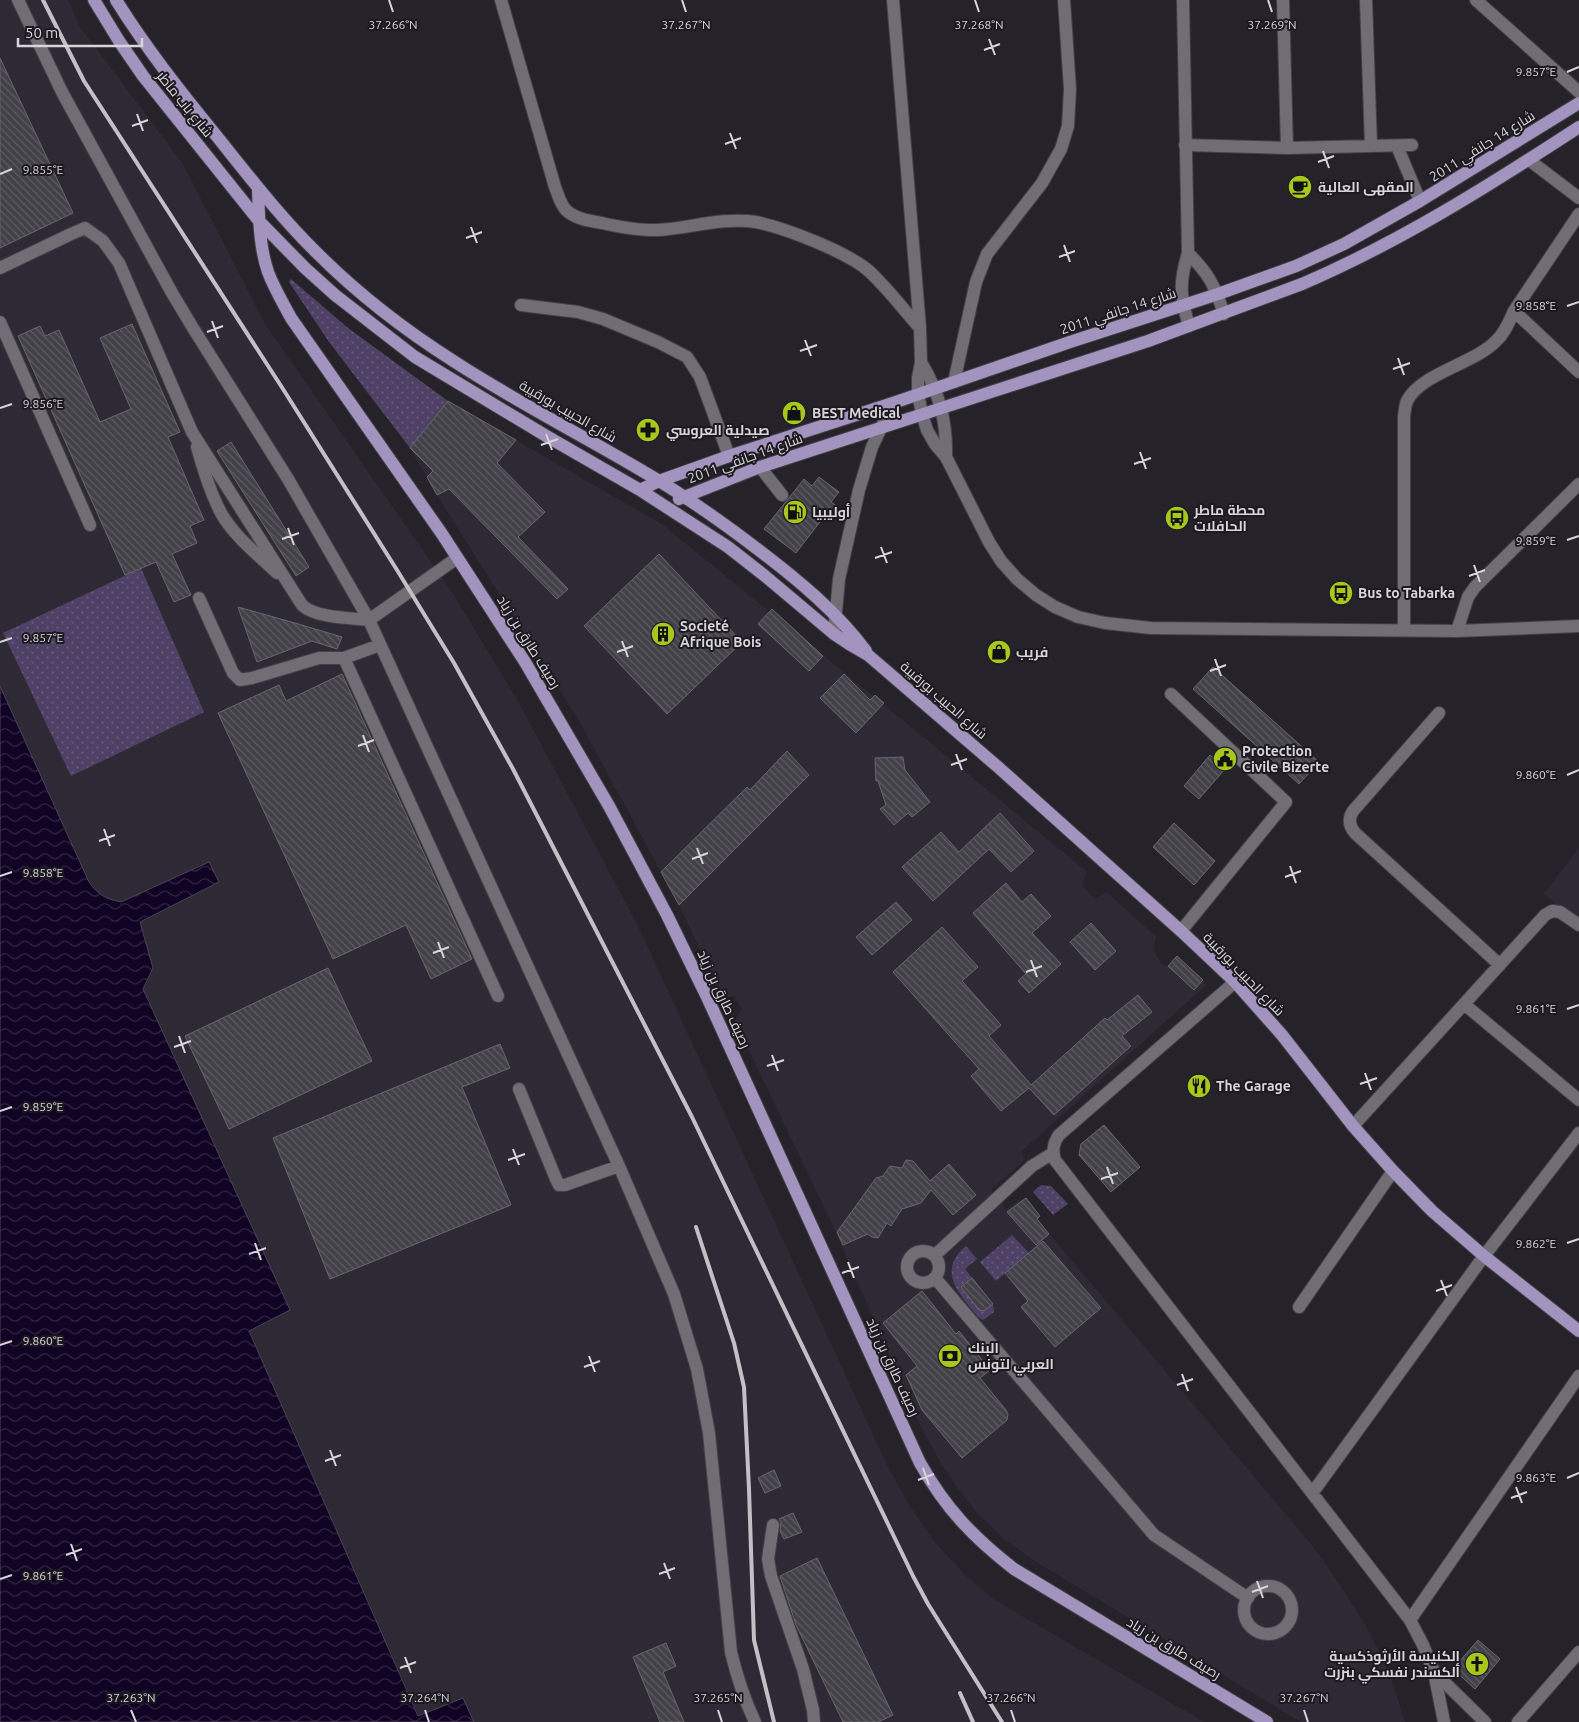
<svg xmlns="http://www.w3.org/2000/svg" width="1579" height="1722" font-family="Ubuntu,Cairo,sans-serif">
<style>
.built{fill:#2e2a35}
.grass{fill:url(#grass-dots)}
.water{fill:url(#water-waves);stroke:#4c425a}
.building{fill:url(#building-back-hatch);stroke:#69666d}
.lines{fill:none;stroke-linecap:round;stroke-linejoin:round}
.minor-casing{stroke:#424146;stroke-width:14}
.major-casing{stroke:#424146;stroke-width:14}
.minor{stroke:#706e74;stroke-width:12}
.major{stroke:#a393bf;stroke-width:12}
.rail{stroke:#c2c0c4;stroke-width:4}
.ticks{fill:none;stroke:#d7d5d9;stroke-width:2}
.labels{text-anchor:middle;stroke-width:4;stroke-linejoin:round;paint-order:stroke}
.street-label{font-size:14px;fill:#d7d5d9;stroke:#1c1a20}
.poi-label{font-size:14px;font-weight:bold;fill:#d7d5d9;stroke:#1c1a20;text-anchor:start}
.ticks-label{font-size:12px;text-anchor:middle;fill:#d7d5d9;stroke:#1c1a20;stroke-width:4;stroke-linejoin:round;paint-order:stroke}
</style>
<defs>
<pattern id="grass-dots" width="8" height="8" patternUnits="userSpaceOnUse" patternTransform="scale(1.25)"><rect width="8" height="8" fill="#4f4165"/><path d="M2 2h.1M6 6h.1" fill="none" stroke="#685c7a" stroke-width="1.8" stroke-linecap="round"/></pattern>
<pattern id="water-waves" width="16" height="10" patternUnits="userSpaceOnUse" patternTransform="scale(1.25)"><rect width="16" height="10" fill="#110323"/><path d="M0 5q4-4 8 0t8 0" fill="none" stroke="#332742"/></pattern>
<pattern id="building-back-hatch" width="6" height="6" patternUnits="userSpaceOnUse" patternTransform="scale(1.25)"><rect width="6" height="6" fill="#434148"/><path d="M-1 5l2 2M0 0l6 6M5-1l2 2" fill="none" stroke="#5d5c62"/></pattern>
</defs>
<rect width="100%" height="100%" fill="#252329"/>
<path class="built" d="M0 0H68L80 27 183 164 265 324 452 592 518 701 638 926 887 1465 909 1505 934 1541 965 1575 993 1599 1204 1722H474L462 1698 419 1716 249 1331 290 1310 143 989 153 968 139 922 219 882 209 863 121 902 106 899 96 891 89 882 0 686Z
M448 401 663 525 894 713 1086 871 1082 885 1095 899 1107 892 1156 937 1153 950 1162 965 1168 966 1177 956 1206 985 1021 1152 1025 1159 991 1190 1006 1209 1019 1200 1025 1199 1029 1201 1040 1216 1037 1219 1042 1225 1311 1544 1340 1585 1366 1626 1390 1675 1405 1722H1301L1038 1563 1005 1540 976 1512 957 1487 938 1458 922 1429 832 1224 735 1021 742 1009 734 996 723 998 679 905 578 719 437 495 410 448Z
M1579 848V922L1544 894Z"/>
<path class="grass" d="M291 279 348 328 448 401 410 448 329 342 289 282Z
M141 568 204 712 71 776 3 633Z
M1041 1185 1051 1186 1068 1204 1053 1215 1033 1192Z
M1012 1235 1029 1253 996 1281 980 1262Z
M966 1246 977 1259 965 1269 972 1278 961 1287 979 1310 984 1311 993 1304 994 1312 983 1320 978 1317C961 1295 935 1272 966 1246Z"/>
<path class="water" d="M0 686 89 882C98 895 106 899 121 902L209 862 219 882 140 922 153 968 143 989 290 1310 249 1331 418 1716 463 1698 474 1722H0Z"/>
<path class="building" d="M0 58 73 213 0 248Z
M132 324 180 432 168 437 204 520 190 526 197 543 172 554 191 595 174 602 156 562 125 575 18 336 40 326 45 336 59 330 100 422 131 409 100 338Z
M448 401 516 440 497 463 545 512 518 537 568 589 557 599 449 489 437 495 427 477 433 471 410 448Z
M231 442 309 567 296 576 217 451Z
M819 477 839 492 831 502 838 507 831 517 826 514 796 553 764 529 804 479 812 486Z
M659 554 742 642 667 714 584 626Z
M238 607 295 623 342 637 337 649 312 641 257 662Z
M772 609 823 656 809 671 758 624Z
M1213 667 1319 762 1299 784 1193 689Z
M342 674 472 959 431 979 406 925 333 959 218 713 279 685 286 701Z
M844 674 870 700 875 695 884 703 856 733 820 698Z
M787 751 809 775 679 905 661 872 747 787 750 790Z
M1210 755 1225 769 1199 799 1184 786Z
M903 757 905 770 930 802 912 817 908 813 894 825 880 809 886 805 878 781H876L875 758Z
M1000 813 1034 851 1011 872 989 849 933 901 902 867 941 832 959 852Z
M1174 823 1215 861 1194 885 1153 847Z
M1006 883 1022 902 1031 894 1051 916 1032 933 1061 964 1029 993 1018 981 1026 974 973 913Z
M896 902 912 920 872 955 856 937Z
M1091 923 1116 951 1095 970 1070 942Z
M942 927 978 967 962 981 1001 1025 989 1036 1031 1085 1105 1018 1107 1020 1138 995 1152 1012 1122 1036 1131 1046 1054 1115 1029 1088 1001 1111 971 1076 979 1069 893 972Z
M1177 956 1203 980 1194 990 1168 966Z
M328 968 372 1061 229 1129 185 1036Z
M500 1044 510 1068 462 1087 511 1205 330 1279 273 1138Z
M1104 1125 1140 1167 1111 1192 1079 1155 1081 1144Z
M906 1160 913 1161 930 1181 949 1164 976 1195 953 1215 931 1190 921 1203 902 1209 891 1226 887 1223 878 1238 872 1237 868 1234 843 1245 837 1232 876 1178 883 1176 890 1166 902 1168Z
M1026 1198 1040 1216 1037 1219 1049 1234 1036 1245 1007 1212Z
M1043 1241 1101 1308 1055 1347 1021 1307 1028 1301 1005 1273Z
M972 1278 993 1304 984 1311 979 1310 961 1287Z
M922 1291 956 1334 959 1331 990 1370 980 1378 1006 1410 1008 1414 1007 1420 962 1458 922 1410 906 1375 917 1366 883 1323Z
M774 1470 781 1486 765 1493 758 1478Z
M793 1513 802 1532 784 1539 780 1531 781 1522 779 1519Z
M817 1558 893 1715 878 1722H843L796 1625 780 1576Z
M1478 1640 1500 1659 1475 1689 1453 1669Z
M666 1643 676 1666 663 1672 684 1722H660L633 1657Z"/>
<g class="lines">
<g class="minor-casing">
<path id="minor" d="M18 0 62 92 172 293 193 328 288 479 369 620 619 1166 674 1294 697 1369 709 1433 731 1652C737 1677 744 1699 755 1722
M501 0 555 187C558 194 560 204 566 210 575 219 590 221 602 223 620 227 639 231 658 230 690 228 723 217 756 222 785 228 848 252 870 272 888 289 904 310 920 328
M893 0 920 328 921 362 918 378V394L922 414 927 430 935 444 946 457 989 542 1001 561 1017 579 1036 595 1055 607 1078 617 1105 623 1151 628 1457 631 1579 626
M1183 0 1188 253C1179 283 1180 296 1189 326
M1283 0 1287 148
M1366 0 1371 146
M1476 0 1579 92
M1185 145 1287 148 1412 145
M1397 146 1420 201
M1529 160 1579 198
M1579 214 1514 311 1579 372
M1188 253C1209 274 1215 286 1224 314
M0 268 71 234 85 228 103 241 119 263 192 432 302 605C315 618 350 618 369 620L457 558
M521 305 578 312 603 319 658 342 687 357 700 377 729 456
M0 322 90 525
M921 362C939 392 947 421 946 457
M954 382 976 282 987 254 1042 183 1061 149 1068 126 1070 89 1064 0
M197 447C203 469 210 492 221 513 234 536 257 554 277 573
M760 467 782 495
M199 598 233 673 240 680 252 678 319 658H344L380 645
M1404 630V416C1405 411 1405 405 1407 401 1421 373 1474 364 1496 341 1505 333 1509 322 1514 311
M1457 631 1468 597 1475 587 1579 484
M834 634 839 579 859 490 872 447 893 403
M344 658 498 996
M1171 694 1286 802 1181 931
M1439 713 1353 811C1348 819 1349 826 1355 833L1500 965
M1235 982 1059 1135C1053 1143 1052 1150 1055 1160L1410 1620 1423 1645 1434 1672 1444 1722
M1464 1004 1579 1100
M519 1089 556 1179 559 1185H565L619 1166
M1353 1126 1545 915 1552 911 1560 912 1579 925
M907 1267a16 16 0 1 1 32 0a16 16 0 1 1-32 0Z
M935 1255 1032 1166 1053 1153
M935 1278 1154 1535 1248 1598
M1299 1307 1393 1171
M1313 1492 1484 1256 1579 1133
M773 1525 768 1559 771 1576 803 1669 813 1710 814 1722
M1244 1610a24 24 0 1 1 48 0a24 24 0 1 1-48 0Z
M1410 1620 1579 1376
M1434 1672 1485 1722
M1518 1722 1579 1652"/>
</g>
<g class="major-casing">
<path id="major" d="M94 0 119 41 143 76 259 221 305 268 335 295 415 357 548 437 640 490 728 547 765 576 834 634 849 644 868 655 998 767 1181 931 1235 982 1282 1035 1353 1126 1393 1171 1432 1211 1484 1256 1579 1331
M116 0C146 48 180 91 215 134 248 175 280 217 317 253 358 294 406 331 455 362 515 401 578 433 639 469 681 493 721 521 760 551 798 580 837 612 866 651
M258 188C259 216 259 246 268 272 274 288 283 303 291 318L442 534 525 662 609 806 667 915 707 997 920 1463C946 1509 973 1537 1014 1569L1267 1722
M640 490 659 481 729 456 893 403 1070 342 1218 294 1296 266 1344 244 1420 201 1579 103
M679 499 760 467 1148 341 1302 284C1400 242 1490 185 1579 127"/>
</g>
<use href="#minor" class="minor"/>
<use href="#major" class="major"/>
<path class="rail" d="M43 0 84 81 283 389 397 570 454 663 513 769 692 1117 913 1576 928 1604 1002 1722
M696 1227 734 1343 744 1387 749 1489 754 1640 774 1722
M960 1693 973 1722"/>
</g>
<path class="ticks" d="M389 0 393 12M682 0 686 12M975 0 979 12M1268 0 1272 12M989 39 995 55M984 50 1000 44M1567 72 1579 67M137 114 143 131M132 126 148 120M730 133 736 149M725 144 741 138M1323 151 1329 168M1318 162 1334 156M0 174 12 169M471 227 477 243M466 238 482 232M1064 245 1070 262M1059 257 1075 251M1567 306 1579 302M212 321 218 338M207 332 223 326M805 340 811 356M800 351 817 345M1398 358 1404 375M1393 369 1410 363M0 408 12 404M546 434 552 450M541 445 558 439M1140 452 1146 469M1134 464 1151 458M288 528 294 545M282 539 299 533M1567 540 1579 536M881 547 887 563M875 558 892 552M1474 565 1480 582M1469 576 1485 570M622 641 628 657M0 642 12 638M617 652 633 646M1215 659 1221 676M1210 671 1226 665M363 735 369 752M358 746 374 740M956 754 962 770M951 765 967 759M1567 775 1579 770M104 829 110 846M99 841 115 835M697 848 703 864M692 859 708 853M1290 866 1296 883M0 876 12 872M1285 877 1301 871M438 942 444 958M433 953 449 947M1031 960 1037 977M1026 972 1042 966M1567 1009 1579 1005M179 1036 185 1053M174 1047 191 1041M772 1055 778 1071M767 1066 784 1060M1365 1073 1371 1090M1360 1084 1377 1078M0 1111 12 1107M513 1149 519 1165M508 1160 525 1154M1107 1167 1113 1184M1101 1179 1118 1173M255 1243 261 1260M1567 1243 1579 1239M249 1254 266 1248M848 1262 854 1278M842 1273 859 1267M1441 1280 1447 1296M1436 1291 1452 1285M0 1345 12 1341M589 1356 595 1372M584 1367 600 1361M1182 1374 1188 1391M1177 1385 1193 1379M330 1450 336 1466M325 1461 341 1455M923 1468 929 1485M1567 1478 1579 1473M918 1480 934 1474M1516 1487 1522 1503M1511 1498 1527 1492M71 1544 77 1561M66 1555 82 1549M664 1563 670 1579M659 1574 675 1568M0 1579 12 1575M1257 1581 1263 1598M1252 1592 1268 1586M405 1657 411 1673M400 1668 416 1662M131 1710 136 1722M425 1710 429 1722M718 1710 722 1722M1011 1710 1015 1722M1304 1710 1308 1722"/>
<defs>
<g id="cafe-disc" transform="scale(1.25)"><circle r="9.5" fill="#a7c71e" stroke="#1c1a20"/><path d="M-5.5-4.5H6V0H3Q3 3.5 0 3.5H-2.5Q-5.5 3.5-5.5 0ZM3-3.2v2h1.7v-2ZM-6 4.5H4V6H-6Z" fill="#111"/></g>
<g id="shop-disc" transform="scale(1.25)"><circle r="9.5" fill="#a7c71e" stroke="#1c1a20"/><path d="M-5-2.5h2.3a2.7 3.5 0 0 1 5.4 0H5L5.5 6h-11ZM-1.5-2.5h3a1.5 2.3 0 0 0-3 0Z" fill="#111"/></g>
<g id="pharmacy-disc" transform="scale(1.25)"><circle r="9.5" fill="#a7c71e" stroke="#1c1a20"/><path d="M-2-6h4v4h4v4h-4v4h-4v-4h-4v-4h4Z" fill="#111"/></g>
<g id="fuel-disc" transform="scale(1.25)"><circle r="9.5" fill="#a7c71e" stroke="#1c1a20"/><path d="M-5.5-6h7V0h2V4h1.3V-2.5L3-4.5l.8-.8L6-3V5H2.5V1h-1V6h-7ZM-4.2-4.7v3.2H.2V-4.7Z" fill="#111"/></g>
<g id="bus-disc" transform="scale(1.25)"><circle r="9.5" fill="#a7c71e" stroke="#1c1a20"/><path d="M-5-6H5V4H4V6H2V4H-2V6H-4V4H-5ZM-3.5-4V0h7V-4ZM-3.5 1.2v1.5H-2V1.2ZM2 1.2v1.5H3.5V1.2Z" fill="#111"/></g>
<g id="building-disc" transform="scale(1.25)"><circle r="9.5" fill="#a7c71e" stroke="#1c1a20"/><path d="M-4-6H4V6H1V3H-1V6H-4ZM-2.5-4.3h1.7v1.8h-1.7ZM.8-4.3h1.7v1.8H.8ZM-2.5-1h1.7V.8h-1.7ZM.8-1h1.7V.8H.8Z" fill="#111"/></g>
<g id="civic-disc" transform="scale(1.25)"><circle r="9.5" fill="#a7c71e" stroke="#1c1a20"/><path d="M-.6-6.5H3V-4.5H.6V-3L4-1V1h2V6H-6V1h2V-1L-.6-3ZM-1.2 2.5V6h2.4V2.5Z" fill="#111"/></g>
<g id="restaurant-disc" transform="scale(1.25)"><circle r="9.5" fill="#a7c71e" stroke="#1c1a20"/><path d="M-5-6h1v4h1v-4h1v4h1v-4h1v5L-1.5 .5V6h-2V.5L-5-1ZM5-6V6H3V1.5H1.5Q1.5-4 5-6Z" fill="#111"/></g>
<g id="bank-disc" transform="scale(1.25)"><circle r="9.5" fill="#a7c71e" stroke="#1c1a20"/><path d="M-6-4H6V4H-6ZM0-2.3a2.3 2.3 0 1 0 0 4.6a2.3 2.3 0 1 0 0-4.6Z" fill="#111"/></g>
<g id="church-disc" transform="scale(1.25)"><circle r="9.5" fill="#a7c71e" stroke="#1c1a20"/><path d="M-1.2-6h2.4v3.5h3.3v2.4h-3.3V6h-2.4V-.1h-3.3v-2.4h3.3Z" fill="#111"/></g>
</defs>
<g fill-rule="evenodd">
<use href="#cafe-disc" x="1300" y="187"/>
<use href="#shop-disc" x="794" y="413"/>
<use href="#pharmacy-disc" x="648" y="430"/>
<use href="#fuel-disc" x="795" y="512"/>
<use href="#bus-disc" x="1177" y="518"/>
<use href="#bus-disc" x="1341" y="593"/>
<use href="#building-disc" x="663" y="634"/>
<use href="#shop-disc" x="999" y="652"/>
<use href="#civic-disc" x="1225" y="759"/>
<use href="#restaurant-disc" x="1199" y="1086"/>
<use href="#bank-disc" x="950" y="1356"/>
<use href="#church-disc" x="1477" y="1664"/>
</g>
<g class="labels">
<g class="street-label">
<text transform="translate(185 104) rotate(51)" y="5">شارع باب ماطر</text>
<text transform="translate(1482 146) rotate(-32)" y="5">شارع 14 جانفي 2011</text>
<text transform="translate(1118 311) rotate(-18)" y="5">شارع 14 جانفي 2011</text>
<text transform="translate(568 411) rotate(30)" y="5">شارع الحبيب بورقيبة</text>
<text transform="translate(745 458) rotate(-20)" y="5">شارع 14 جانفي 2011</text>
<text transform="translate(529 642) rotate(58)" y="5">رصيف طارق بن زياد</text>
<text transform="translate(944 700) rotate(41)" y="5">شارع الحبيب بورقيبة</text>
<text transform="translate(1244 974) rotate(46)" y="5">شارع الحبيب بورقيبة</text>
<text transform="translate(724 999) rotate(65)" y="5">رصيف طارق بن زياد</text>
<text transform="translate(893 1367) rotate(65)" y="5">رصيف طارق بن زياد</text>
<text transform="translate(1174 1648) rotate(31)" y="5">رصيف طارق بن زياد</text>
</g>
<g class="poi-label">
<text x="1318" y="192">المقهى العالية</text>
<text x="812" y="418">BEST Medical</text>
<text x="666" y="435">صيدلية العروسي</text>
<text x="1194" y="515">محطة ماطر<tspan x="1194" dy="16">الحافلات</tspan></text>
<text x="812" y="517">أوليبيا</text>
<text x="1358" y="598">Bus to Tabarka</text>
<text x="680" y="631">Societé<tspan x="680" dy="16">Afrique Bois</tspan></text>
<text x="1016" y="657">فريب</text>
<text x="1242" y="756">Protection<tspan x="1242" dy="16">Civile Bizerte</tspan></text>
<text x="1216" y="1091">The Garage</text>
<text x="968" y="1353">البنك<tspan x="968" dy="16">العربي لتونس</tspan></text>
<text x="1460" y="1661" text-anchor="end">الكنيسة الأرثوذكسية<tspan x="1460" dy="16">ألكسندر نفسكي بنزرت</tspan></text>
</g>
</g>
<g class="ticks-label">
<text x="393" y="29">37.266°N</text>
<text x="686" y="29">37.267°N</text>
<text x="1272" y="29">37.269°N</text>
<text x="979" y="29">37.268°N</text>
<text x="1536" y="76">9.857°E</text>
<text x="43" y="174">9.855°E</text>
<text x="1536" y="310">9.858°E</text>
<text x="43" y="408">9.856°E</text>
<text x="1536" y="545">9.859°E</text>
<text x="43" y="642">9.857°E</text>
<text x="1536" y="779">9.860°E</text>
<text x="43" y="877">9.858°E</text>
<text x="1536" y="1013">9.861°E</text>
<text x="43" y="1111">9.859°E</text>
<text x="1536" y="1248">9.862°E</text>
<text x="43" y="1345">9.860°E</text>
<text x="1536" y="1482">9.863°E</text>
<text x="43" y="1580">9.861°E</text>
<text x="131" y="1702">37.263°N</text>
<text x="425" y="1702">37.264°N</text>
<text x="718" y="1702">37.265°N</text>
<text x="1011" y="1702">37.266°N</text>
<text x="1304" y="1702">37.267°N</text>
</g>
<path d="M18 38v8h124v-8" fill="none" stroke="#d7d5d9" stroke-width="2.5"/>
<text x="25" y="38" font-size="15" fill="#d7d5d9" stroke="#1c1a20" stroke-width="4" paint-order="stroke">50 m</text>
</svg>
